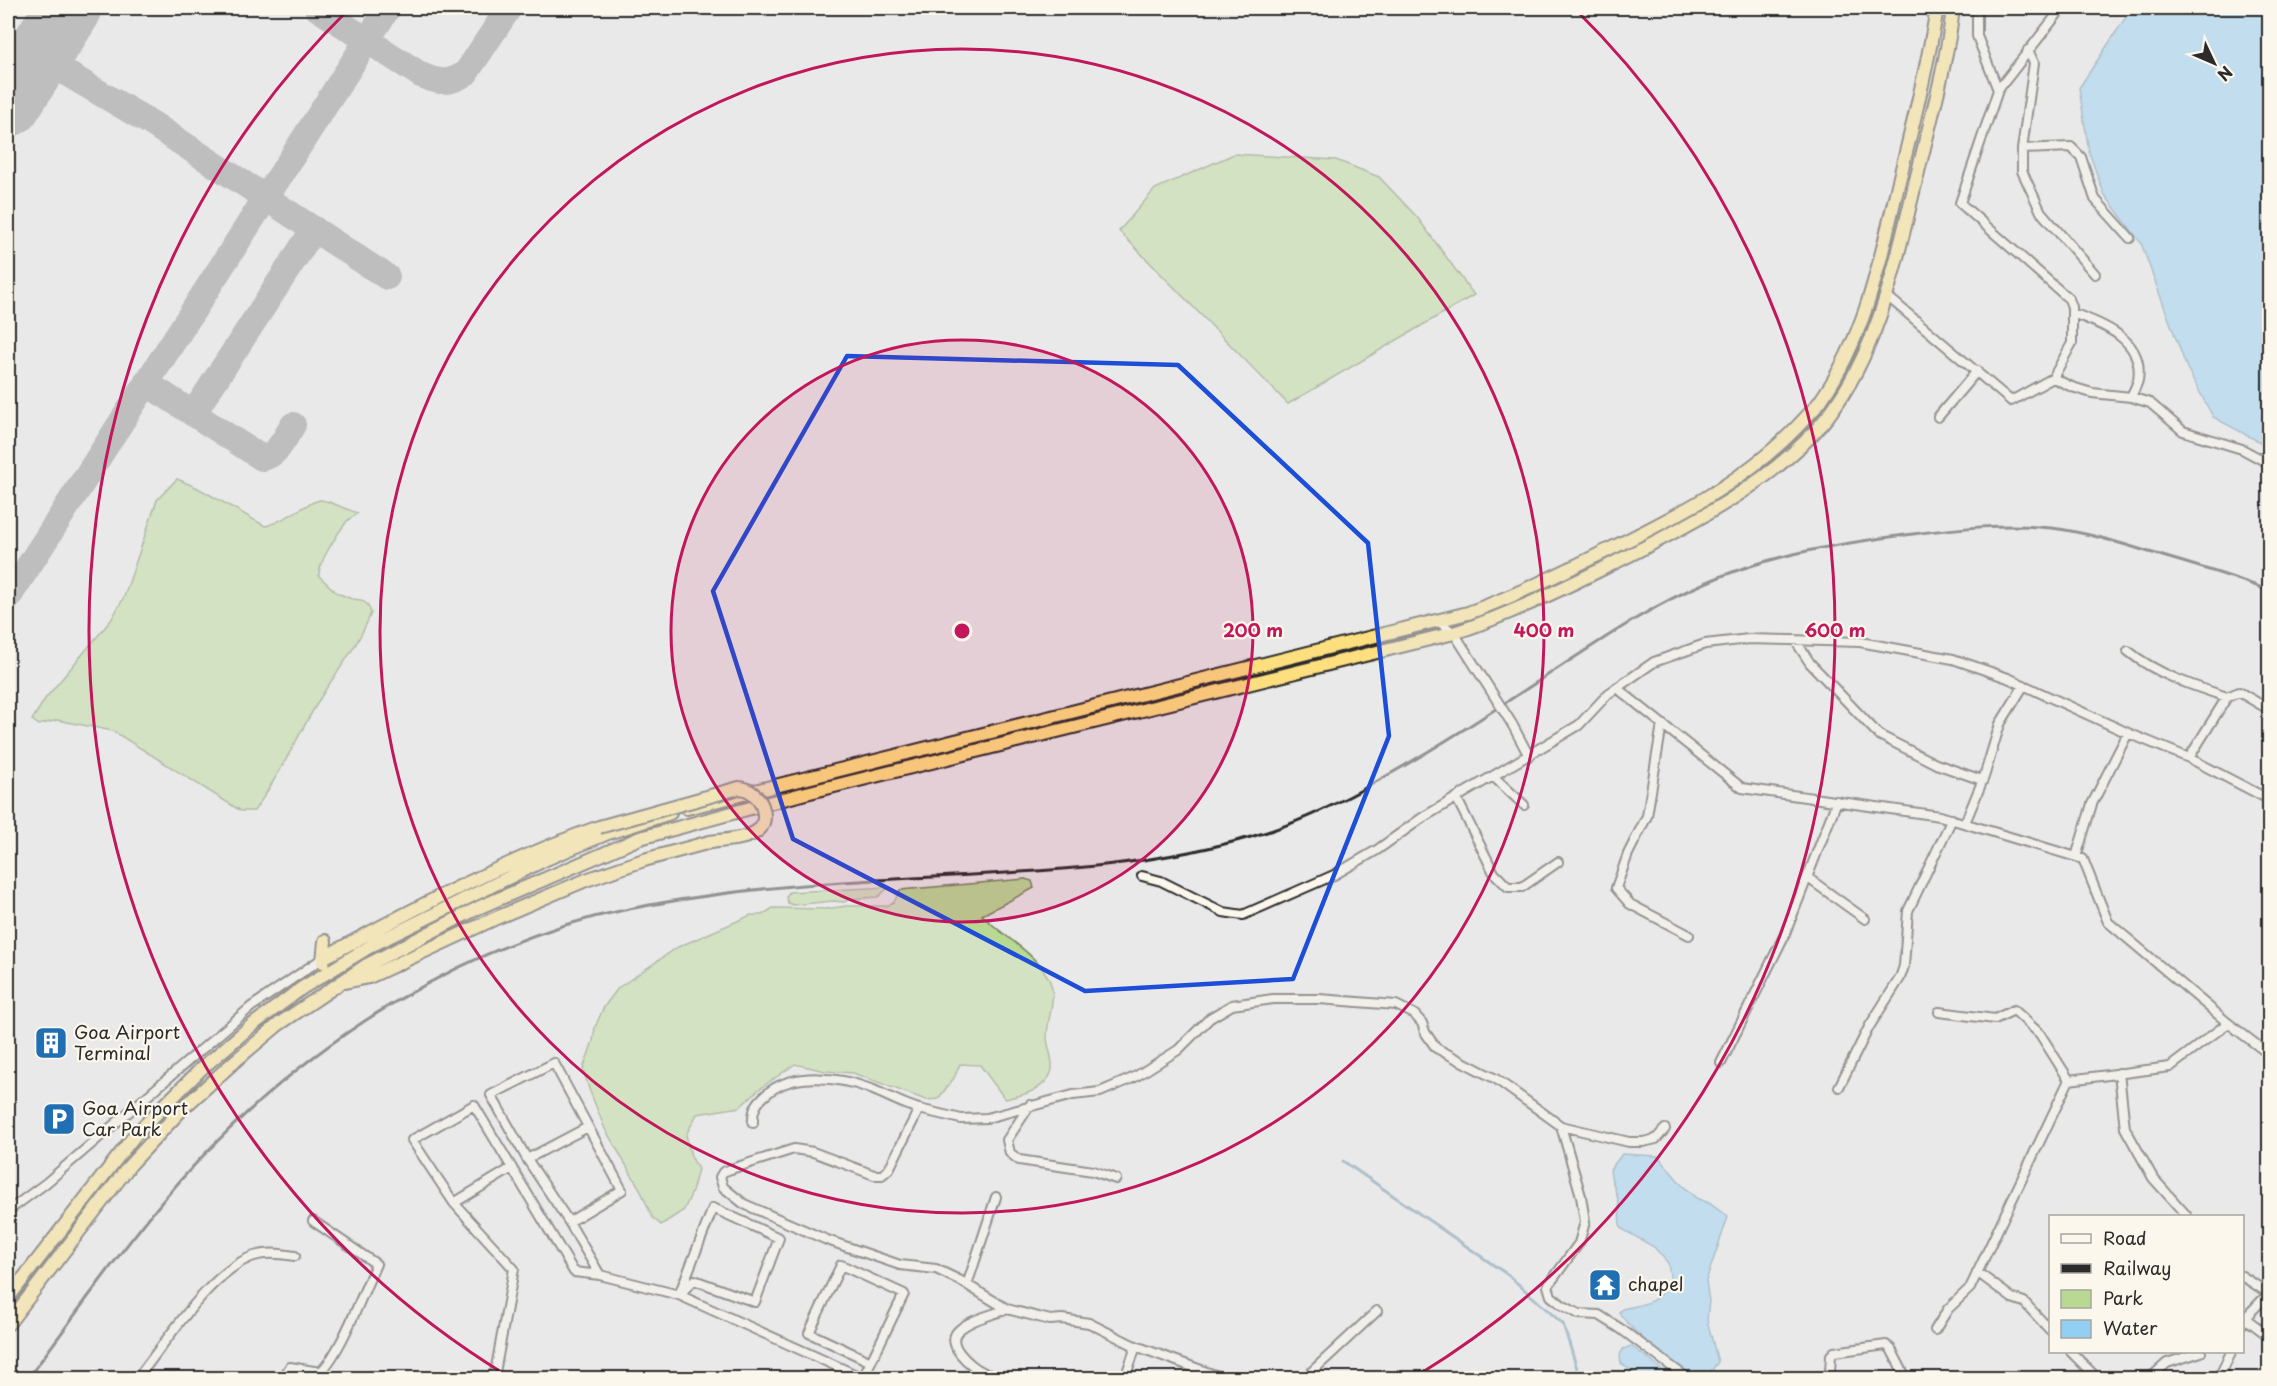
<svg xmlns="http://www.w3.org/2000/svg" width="2277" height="1386" font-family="'Playpen Sans',sans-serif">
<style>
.green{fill:#b9d993;stroke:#72825f;stroke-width:1.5}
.water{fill:#93cef3;stroke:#698da3;stroke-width:1.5}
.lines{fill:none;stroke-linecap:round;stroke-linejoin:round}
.stream{stroke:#698da3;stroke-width:3}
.taxiway{stroke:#8a8a8a;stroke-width:26}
.runway{stroke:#8a8a8a;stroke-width:66}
.minor-casing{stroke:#2b2b2b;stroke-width:12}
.trunk-casing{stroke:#2b2b2b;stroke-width:16}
.minor{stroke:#fbf7ec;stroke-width:8}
.trunk{stroke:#fedf80;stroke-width:12}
.rail{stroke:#2b2b2b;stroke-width:3}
.minor-bridge-casing{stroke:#2b2b2b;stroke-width:12;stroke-linecap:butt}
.trunk-bridge-casing{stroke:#2b2b2b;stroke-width:16;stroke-linecap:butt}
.minor-bridge{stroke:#fbf7ec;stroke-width:8}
.trunk-bridge{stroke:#fedf80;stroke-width:12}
.marked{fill:none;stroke:#1d4ed8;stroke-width:4.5;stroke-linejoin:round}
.ring{fill:none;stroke:#c2185b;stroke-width:3}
.labels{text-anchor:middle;stroke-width:4.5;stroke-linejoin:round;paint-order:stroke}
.poi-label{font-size:18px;fill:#2b2b2b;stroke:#fbf7ec;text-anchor:start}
.centre{fill:#c2185b;stroke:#fbf7ec;stroke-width:3}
.ring-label{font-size:18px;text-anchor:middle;font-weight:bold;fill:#c2185b;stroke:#fbf7ec;stroke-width:4.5;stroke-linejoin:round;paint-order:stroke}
</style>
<rect width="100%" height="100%" fill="#e9e9e9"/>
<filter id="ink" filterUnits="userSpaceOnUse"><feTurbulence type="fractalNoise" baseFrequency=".0167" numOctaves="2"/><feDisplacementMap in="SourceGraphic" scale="12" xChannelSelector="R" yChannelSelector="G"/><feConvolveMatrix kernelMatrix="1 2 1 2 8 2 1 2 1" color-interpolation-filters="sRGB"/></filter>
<g filter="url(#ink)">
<path class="green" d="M1234 154 1336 160 1379 177 1417 217 1474 295 1288 404 1119 231 1155 189Z
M177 479 198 488 265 526C283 523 310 500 321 500 331 501 346 510 358 513 354 516 350 518 347 521 338 533 318 562 319 576L337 593 352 599 361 600 368 605 371 613C359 644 341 666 324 692 299 732 281 774 254 811H241L113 731 57 720 39 725 32 720 45 699 111 620 124 597 157 500Z
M1025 879 1032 881 1034 888 982 915C1001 935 1031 950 1046 974 1060 994 1047 1015 1047 1037 1047 1049 1057 1065 1049 1077 1039 1092 1022 1095 1005 1099L980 1065 960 1064 954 1078 938 1099 926 1100 853 1073 825 1071 795 1064 758 1090 740 1107 697 1114 686 1135 691 1156 698 1169 692 1192 684 1210 661 1225 652 1217 640 1189 605 1129 589 1089 583 1069 593 1041 595 1027 604 1007 618 988 678 947 751 915H762L773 908 826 909 846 906H887L894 902 900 890Z
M889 887 878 897 850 899 844 902 833 901 793 905 788 903 786 897 789 892Z"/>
<path class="water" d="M2132 8H2269V447L2213 417 2186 366 2141 243 2104 194 2089 152 2079 88Z
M1622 1154 1658 1156 1681 1184 1696 1198 1709 1203 1728 1217 1706 1281 1709 1301 1707 1320 1718 1362 1706 1378C1702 1378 1696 1379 1692 1377 1677 1370 1627 1327 1619 1312L1622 1309C1646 1304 1657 1303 1671 1282L1668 1263 1654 1247 1622 1229C1617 1221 1621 1213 1619 1204 1617 1192 1611 1182 1610 1170Z
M1631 1346 1649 1359 1671 1378H1640L1621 1363 1620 1355 1623 1349Z"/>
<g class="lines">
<path class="stream" d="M1343 1161 1508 1275 1563 1324 1580 1378"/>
<path class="taxiway" d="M317 8 421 75C438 83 450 84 466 73L509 8
M37 56 151 123 387 277
M146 383 262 458C278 456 285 437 293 425
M193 414 314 229
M8 598 388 8"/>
<path class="runway" d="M8 104 69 8"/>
<g class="minor-casing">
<path id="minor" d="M1977 8V36L1998 90
M2028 50 2034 63 2022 149V171L2041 212 2095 274
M2022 149 2071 147 2081 157 2095 199 2130 238
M1887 296 2011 401 2053 378 2072 343V307L2069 299 1960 203 1998 90 2062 8
M2072 313C2102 324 2145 339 2138 380 2137 385 2133 392 2131 397
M2053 378 2072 387 2092 393 2131 397 2150 403 2183 431 2242 449 2270 464
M1938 417 1977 371
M1438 621 1454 633 1484 680
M1795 640 1810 663 1879 735 1936 764 1982 780
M2128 651C2156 674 2193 686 2227 697
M1617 688 1742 788 1940 816 2083 859 2108 922 2228 1023
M1512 724 1529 756
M1662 724 1647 816 1628 854 1616 888 1630 904 1689 935
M2189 758 2227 697 2239 692 2270 710
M1494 777 1524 805
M1457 799 1494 873 1508 887H1522L1558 862
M1965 823 1984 777 2000 724 2024 685
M2076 857 2092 804 2128 733
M1142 876 1161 881 1223 912 1243 915 1334 875 1377 850 1422 818 1579 725 1608 694 1654 662 1705 644 1749 639 1860 642 1953 659 2008 678 2128 733 2189 758 2270 800
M1808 878 1865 919
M1721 1063 1785 934 1837 801
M2119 1073 2125 1128 2153 1178 2187 1216
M2069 1080 2170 1067 2228 1023 2270 1055
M1839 1087 1869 1027 1900 978 1904 966 1908 911 1952 819
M1030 1105 1007 1140 1010 1153 1019 1160 1093 1171 1116 1179
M753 1123C752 1108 758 1101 769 1092 795 1072 839 1077 868 1088 885 1094 901 1104 919 1109
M1561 1126 1581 1196 1585 1222 1579 1243 1548 1286 1551 1296 1562 1305 1579 1314 1599 1315 1621 1329 1687 1378
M527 1159 588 1127
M454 1203 412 1140 474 1105 512 1168
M713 1208 779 1238 755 1302 694 1280 679 1295Z
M8 1211 46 1183 251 1007 323 958
M569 1222 527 1159 491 1095 554 1063 622 1190 569 1222 600 1275
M1977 1272 2012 1298 2024 1302 2050 1330
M2242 1276 2268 1293
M967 1285 996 1197
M2245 1318 2270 1292
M2242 1324 2245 1318 2270 1337
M1935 1330 1948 1309 1970 1288 2069 1080 2040 1034 2014 1010 1995 1019 1939 1012
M1133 1345 1223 1378
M2071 1352 2097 1378
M143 1378 139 1376C165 1343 216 1264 258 1255 270 1252 283 1254 295 1256
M283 1378 290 1367 320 1372C339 1357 365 1288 376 1264L313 1221
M494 1378 514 1269 454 1203 512 1168 574 1272 600 1275 679 1295 863 1378
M863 1378 904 1294 841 1265 809 1333 871 1362
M1001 1378C995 1376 989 1375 983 1372 971 1367 943 1343 959 1330 971 1319 992 1315 1007 1309
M1125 1378 1135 1349 1133 1345 1089 1323 1062 1319 1050 1320 1007 1309 959 1280 936 1269 900 1265 827 1240 744 1204 723 1187 720 1177 723 1172 731 1169 794 1149 813 1152 874 1175H882L889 1169 919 1109 961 1119 987 1118 1073 1095 1100 1092 1135 1077 1178 1050 1210 1018 1232 1005 1273 999H1319L1396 1005 1414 1014 1422 1023 1425 1032 1436 1048 1496 1079 1561 1126 1629 1142H1643L1656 1139 1665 1129
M1305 1378 1377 1311
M1823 1378 1830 1372 1831 1355 1834 1352 1886 1345 1891 1349 1906 1378
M2150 1378 2167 1363 2201 1352
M2219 1378 2231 1352"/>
</g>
<g class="trunk-casing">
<path id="trunk" d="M687 808 1468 613C1515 596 1559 574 1604 552 1673 518 1743 483 1797 427 1805 418 1814 410 1821 400 1865 337 1880 262 1897 189 1912 128 1927 69 1937 8
M323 958C411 910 505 861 599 827
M323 962 325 941
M345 982 369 977 494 919 586 880 644 860 710 842
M8 1298 135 1135 201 1069 251 1026 302 988 374 944 544 860 608 833 670 813
M8 1324 130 1165 182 1109 235 1061 279 1024 367 965 480 907 640 838 802 794 1454 633C1508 615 1558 591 1608 566 1682 529 1776 483 1828 416 1882 345 1897 256 1918 172 1931 118 1947 63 1953 8"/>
</g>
<use href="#minor" class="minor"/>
<use href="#trunk" class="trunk"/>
<path class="rail" d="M28 1378C83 1305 136 1227 199 1160 311 1041 467 941 629 909 699 895 771 887 842 882 984 872 1130 876 1267 832 1307 819 1345 800 1381 779 1444 744 1503 704 1563 665 1608 636 1655 604 1705 583 1771 554 1842 543 1913 534 1960 528 2004 523 2051 528 2085 532 2117 542 2149 552 2190 564 2230 575 2270 591"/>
<g class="minor-bridge-casing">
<path id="minor-bridge" d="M1484 680 1512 724"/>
</g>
<g class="trunk-bridge-casing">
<path id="trunk-bridge" d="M599 827 739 788C761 789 773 821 756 832 744 840 723 840 710 842"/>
</g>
<use href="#minor-bridge" class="minor-bridge"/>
<use href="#trunk-bridge" class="trunk-bridge"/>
</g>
</g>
<path d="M0 0H2277V1386H0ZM847 356 1178 365 1368 543 1389 736 1293 979 1085 991 793 839 713 591Z" fill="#e9e9e9" fill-opacity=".55" fill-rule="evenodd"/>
<path class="marked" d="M847 356 1178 365 1368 543 1389 736 1293 979 1085 991 793 839 713 591Z"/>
<circle cx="962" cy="631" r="291" fill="#c2185b" fill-opacity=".12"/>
<g class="ring">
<circle cx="962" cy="631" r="291"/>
<circle cx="962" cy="631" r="582"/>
<path d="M506 1375A873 873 0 0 1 350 8M1574 8A873 873 0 0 1 1418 1375"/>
</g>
<defs>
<g id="building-square" transform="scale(1.725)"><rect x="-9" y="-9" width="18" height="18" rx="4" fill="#1f6fb2" stroke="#fbf7ec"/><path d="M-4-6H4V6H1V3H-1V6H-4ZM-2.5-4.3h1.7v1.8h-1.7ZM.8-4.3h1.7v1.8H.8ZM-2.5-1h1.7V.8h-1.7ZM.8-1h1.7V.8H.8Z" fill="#fff"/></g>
<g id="parking-square" transform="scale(1.725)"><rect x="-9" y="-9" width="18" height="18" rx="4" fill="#1f6fb2" stroke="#fbf7ec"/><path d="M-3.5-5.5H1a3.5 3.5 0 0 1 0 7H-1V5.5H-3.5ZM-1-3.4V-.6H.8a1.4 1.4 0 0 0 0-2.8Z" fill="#fff"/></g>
<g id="temple-square" transform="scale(1.725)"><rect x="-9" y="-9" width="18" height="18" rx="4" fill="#1f6fb2" stroke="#fbf7ec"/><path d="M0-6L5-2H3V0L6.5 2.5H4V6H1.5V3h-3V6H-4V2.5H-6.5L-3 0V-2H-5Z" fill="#fff"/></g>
</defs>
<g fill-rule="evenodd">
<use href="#building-square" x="51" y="1043"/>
<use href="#parking-square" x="59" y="1119"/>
<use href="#temple-square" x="1605" y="1285"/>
</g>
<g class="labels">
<g class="poi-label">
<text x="74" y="1039">Goa Airport<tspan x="74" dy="21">Terminal</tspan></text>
<text x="82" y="1115">Goa Airport<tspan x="82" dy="21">Car Park</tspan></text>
<text x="1628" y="1291">chapel</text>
</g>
</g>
<circle cx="962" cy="631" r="9" class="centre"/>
<g class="ring-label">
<text x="1253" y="637">200 m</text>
<text x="1544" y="637">400 m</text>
<text x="1835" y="637">600 m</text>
</g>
<rect width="2277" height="1386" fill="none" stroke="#fbf7ec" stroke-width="30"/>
<rect x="15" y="15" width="2247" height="1356" fill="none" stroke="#2b2b2b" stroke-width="2" filter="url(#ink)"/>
<rect x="2049" y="1215" width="195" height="138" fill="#fbf7ec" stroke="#a8a59f" stroke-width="1.5"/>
<rect x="2061" y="1234" width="30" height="9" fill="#fbf7ec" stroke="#a8a59f" stroke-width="1.5"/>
<text x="2103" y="1245" font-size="18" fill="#2b2b2b">Road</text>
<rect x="2061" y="1264" width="30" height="9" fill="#2b2b2b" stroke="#a8a59f" stroke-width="1.5"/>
<text x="2103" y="1275" font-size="18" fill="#2b2b2b">Railway</text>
<rect x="2061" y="1290" width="30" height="18" fill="#b9d993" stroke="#a8a59f" stroke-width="1.5"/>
<text x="2103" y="1305" font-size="18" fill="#2b2b2b">Park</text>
<rect x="2061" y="1320" width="30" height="18" fill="#93cef3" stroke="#a8a59f" stroke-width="1.5"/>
<text x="2103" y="1335" font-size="18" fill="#2b2b2b">Water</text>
<g transform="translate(2214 63) rotate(134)" stroke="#fbf7ec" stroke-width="4.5" paint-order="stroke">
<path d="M0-4.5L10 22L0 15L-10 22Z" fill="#2b2b2b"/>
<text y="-9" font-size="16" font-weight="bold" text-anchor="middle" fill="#2b2b2b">N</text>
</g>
</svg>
